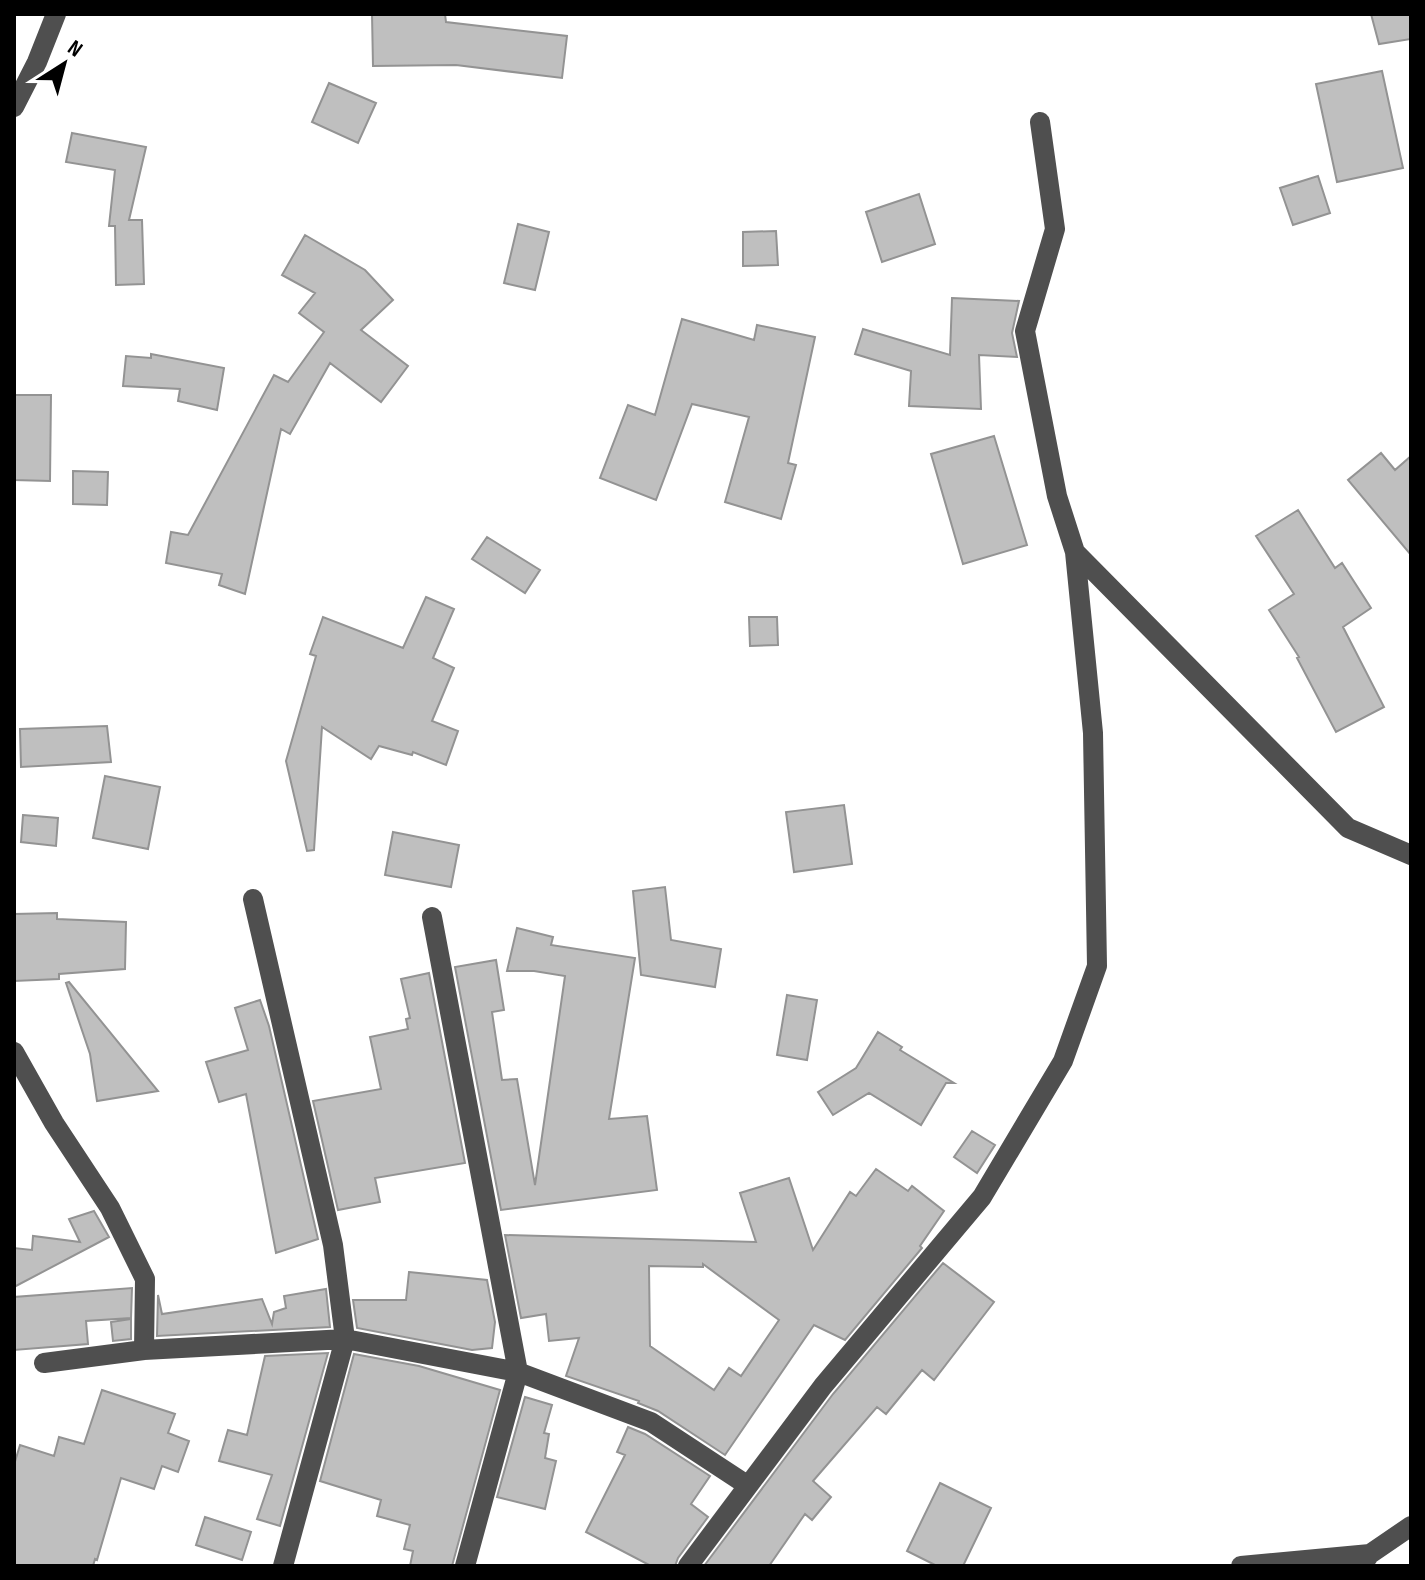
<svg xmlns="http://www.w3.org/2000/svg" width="1425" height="1580" font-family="'Sofia Sans Condensed',sans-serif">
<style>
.building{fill:#bfbfbf;stroke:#939393;stroke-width:2;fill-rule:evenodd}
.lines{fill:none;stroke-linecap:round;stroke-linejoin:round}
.minor{stroke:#4f4f4f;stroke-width:20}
</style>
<rect width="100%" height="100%" fill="#fff"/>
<path class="building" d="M372 14H445L446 22 567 36 562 78 456 65 373 66Z
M1371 14H1411V39L1379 44Z
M1382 71 1403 168 1337 182 1316 84Z
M329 83 376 103 358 143 312 122Z
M72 133 146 147 129 220H142L144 284 116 285 115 226H109L115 170 66 162Z
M1318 176 1330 213 1293 225 1280 188Z
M919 194 935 244 882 262 866 212Z
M518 224 549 232 535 290 504 283Z
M776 231 778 265 743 266V232Z
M305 235 365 270 393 300 361 330 408 366 381 402 330 363 290 434 281 429 245 594 219 585 222 574 166 563 171 532 188 535 274 375 288 382 324 332 299 313 315 293 282 275Z
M952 298 1019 301 1012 333 1017 357 979 355 981 409 909 406 911 371 855 354 863 329 950 355Z
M682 319 754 340 757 325 815 337 788 463 796 465 781 519 725 502 749 417 692 404 656 500 600 478 628 405 655 415Z
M151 354 224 368 217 410 178 401 180 389 123 386 126 356 151 358Z
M14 395H51L50 481 14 480Z
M994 436 1027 545 963 564 931 454Z
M1381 453 1395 470 1411 456V555L1348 480Z
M73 471 108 472 107 505 73 504Z
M1298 510 1335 568 1342 563 1371 608 1343 627 1384 707 1336 732 1297 658 1299 657 1269 610 1294 594 1256 536Z
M487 537 540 570 525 593 472 559Z
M426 597 454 609 433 658 454 668 432 721 458 731 446 765 413 752 412 755 379 746 371 759 322 727 314 850 307 851 286 761 316 656 310 654 323 617 403 648Z
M749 617H777L778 645 750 646Z
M107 726 111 762 21 767 20 729Z
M105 776 160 787 148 849 93 838Z
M844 805 852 864 794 872 786 812Z
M23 815 58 818 56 846 21 842Z
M393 832 459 845 451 887 385 875Z
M665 887 671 940 721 949 715 987 641 975 633 891Z
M57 913V919L126 922 125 969 59 974V979L14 981V914Z
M517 928 553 937 551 945 635 958 609 1119 647 1116 657 1190 501 1210 455 967 496 960 504 1010 492 1012 502 1080 517 1079 535 1185 565 976 534 971H507Z
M429 973 465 1163 375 1178 380 1202 338 1210 313 1101 381 1089 370 1037 408 1029 406 1019 410 1018 401 979Z
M69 982 158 1091 97 1101 90 1054 66 983Z
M787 995 817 1000 807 1060 777 1055Z
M260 1000 269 1026 318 1239 276 1253 246 1094 219 1102 206 1062 248 1050 235 1008Z
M878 1032 902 1047 900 1050 954 1083H946L921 1125 869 1093 833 1115 818 1092 856 1068Z
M972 1131 995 1145 977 1173 954 1157Z
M876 1169 908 1191 912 1186 944 1211 920 1246 922 1248 845 1340 814 1325 725 1455 658 1411 638 1403 639 1401 566 1376 579 1338 549 1341 546 1314 521 1318 505 1235 756 1242 740 1193 789 1178 813 1250 850 1192 856 1196ZM703 1264 779 1320 741 1376 729 1368 714 1390 650 1346 649 1266 703 1267Z
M94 1211 109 1237 14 1287V1248L32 1250 33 1236 80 1242 69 1219Z
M943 1263 994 1302 934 1380 922 1370 886 1414 877 1407 813 1481 831 1497 812 1520 805 1514 769 1566H704L833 1394Z
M409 1272 487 1280 495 1322 492 1348 472 1350 357 1328 353 1300H406Z
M132 1288 131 1318 86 1321 88 1344 14 1350V1297Z
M326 1289 330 1327 157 1336 158 1295 162 1314 262 1299 272 1324 274 1312 286 1308 284 1296Z
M131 1319V1339L113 1341 111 1322Z
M328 1353 280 1526 257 1519 272 1475 219 1461 228 1430 247 1435 265 1356Z
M354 1354 419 1366 500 1390 452 1566H410L413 1551 404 1549 410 1525 377 1516 381 1500 320 1481Z
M102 1390 175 1414 168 1433 189 1441 178 1472 162 1466 154 1489 121 1478 97 1560 95 1559 93 1566H14V1465L20 1445 54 1456 59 1437 84 1444Z
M525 1397 552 1405 544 1433 549 1434 545 1458 556 1461 545 1509 497 1497Z
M628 1427 645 1434 710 1476 691 1504 708 1517 678 1558 675 1566H651L586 1532 625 1455 617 1452Z
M940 1483 991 1508 963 1566H937L907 1551Z
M205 1517 251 1532 242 1560 196 1545Z"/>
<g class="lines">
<path class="minor" d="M14 107 37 62 56 14
M1075 552 1348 828 1411 855
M253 899 333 1245 345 1339 283 1566
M432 917 518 1372 465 1566
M14 1052 54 1123 110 1208 145 1279 144 1350
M44 1363 144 1350 345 1339 518 1372 651 1422 747 1485
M1364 1562 1370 1554 1411 1526
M688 1566 823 1386 982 1197 1063 1061 1097 966 1093 733 1075 552 1057 496 1025 331 1055 229 1040 122
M1241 1566 1370 1554"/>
</g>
<rect width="1425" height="1580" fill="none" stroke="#000000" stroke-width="32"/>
<g transform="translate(64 64) rotate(36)" stroke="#ffffff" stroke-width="6" paint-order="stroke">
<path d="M0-6L14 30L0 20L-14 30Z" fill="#000000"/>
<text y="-12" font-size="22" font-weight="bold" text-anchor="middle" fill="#000000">N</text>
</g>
</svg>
